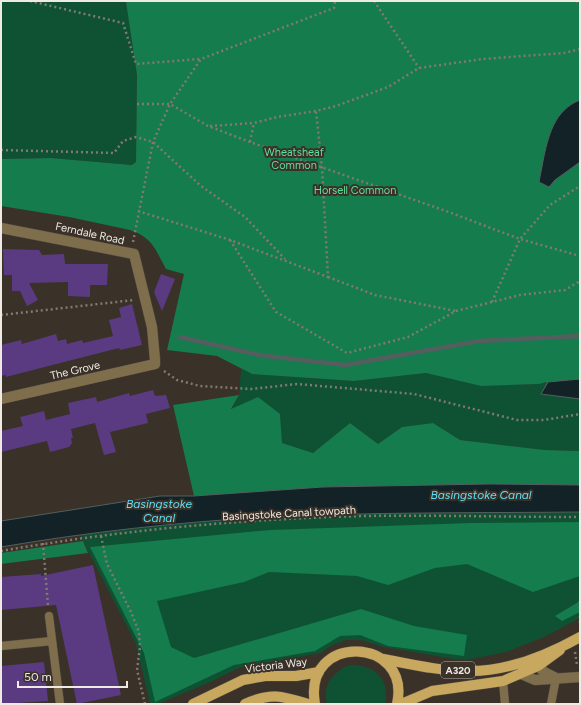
<svg xmlns="http://www.w3.org/2000/svg" width="581" height="705" font-family="Figtree,sans-serif">
<style>
.green{fill:#0f5233}
.forest{fill:#147c4d}
.water{fill:#122226;stroke:#545e5f}
.lines{fill:none;stroke-linecap:round;stroke-linejoin:round}
.stream{stroke:#545e5f;stroke-width:4.5}
.building{fill:#5a3b82}
.service-casing{stroke:#574f46;stroke-width:9}
.minor-casing{stroke:#574f46;stroke-width:11}
.primary-casing{stroke:#574f46;stroke-width:11}
.path{stroke:#827a72;stroke-width:2.5;stroke-dasharray:2 3;stroke-linecap:butt}
.service{stroke:#7e6e4c;stroke-width:8}
.minor{stroke:#7e6e4c;stroke-width:10}
.primary{stroke:#c8a75f;stroke-width:10}
.labels{text-anchor:middle;stroke-width:4;stroke-linejoin:round;paint-order:stroke}
.shield{fill:#3a3128;stroke:#b9b2ac;stroke-width:1}
.shield-label{font-size:10px;font-weight:bold;fill:#efeae4}
.park-label{font-size:11px;fill:#62de9c;stroke:#3a3128}
.street-label{font-size:11px;fill:#efeae4;stroke:#3a3128}
.water-label{font-size:12px;font-style:italic;fill:#5fe0f8;stroke:#3a3128}
</style>
<rect width="100%" height="100%" fill="#3a3128"/>
<path class="green" d="M1 1 126 2 137 75 136 162 133 165 51 158 1 159Z
M241 369 252 374 354 381 426 373 481 386 538 384 548 382 542 394 580 399V451L545 450 460 440 433 423 402 427 378 444 350 423 313 453 282 443 280 414 231 410 239 395Z
M580 512V618L544 637 506 652 466 660 454 659 384 647 361 640H346L332 645 320 653 239 668 208 683 158 704H150L136 644 80 535C245 511 413 513 580 512Z
M349 665C373 664 391 678 385 704H327C322 685 332 673 349 665Z"/>
<path class="forest" d="M115 1H580V399L541 394 547 382 539 384 481 386 426 373 354 381 252 374 217 356 167 350 184 274 166 269C155 249 153 238 130 230L69 217 1 206V159L51 158 132 165 136 162 137 75 126 2Z
M239 395 231 409 258 397 280 414 282 443 313 453 350 423 378 444 402 427 433 423 460 440 545 450 580 451V485L489 484 323 487 194 496 173 405Z
M580 522V576L533 592 467 564 435 568 388 585 357 576 269 572 244 582 157 601 171 647 194 658 361 609 414 626 467 635 464 656 388 646 360 635 340 636 315 651 234 665 155 702 144 653 90 547 270 530 471 523Z
M83 541 88 553 1 564V553Z
M580 601V612L562 621 555 616Z"/>
<path class="water" d="M580 100V162L555 180 549 187 539 182C540 175 542 168 543 161 548 137 554 110 580 100Z
M580 379V399L541 394 548 382Z
M489 484 580 485V512C476 513 372 512 268 517 179 522 89 532 1 547V521L160 496H194L323 487Z"/>
<g class="lines">
<path class="stream" d="M180 337 259 355 345 365 479 341 580 336"/>
</g>
<path class="building" d="M3 249 39 250 42 255 64 254 65 264H108L107 285H90V297L68 296V282L29 283 38 300 27 306 20 291H12V275H4Z
M161 274 175 279 162 311 154 292Z
M132 304 142 345 120 350 119 348 29 371 6 377V375L1 376V345L21 340 22 344 56 334 58 341 66 339 67 344 82 340 83 343 113 336 109 320 121 317 119 308Z
M153 390 155 396 166 395 170 408 146 414 148 423 110 432 116 452 104 455 95 423 71 429 73 438H71L72 443 69 447 50 452 47 441 1 452V431L23 426 20 417 44 411 46 420 70 414 68 403 96 397 97 402 129 393 130 396Z
M93 565 121 695 77 704 56 605 1 610V577L41 574V576Z
M44 662 48 701 1 704V666Z"/>
<g class="lines">
<g class="service-casing">
<path id="service" d="M49 616 60 704
M1 646 52 641
M503 681 505 704
M551 704 556 678"/>
</g>
<g class="minor-casing">
<path id="minor" d="M1 228 134 254 152 327 155 360V364L1 399
M533 660 544 672 556 678
M521 674 535 680 580 677"/>
</g>
<g class="primary-casing">
<path id="primary" d="M383 659C410 664 439 671 467 671 506 672 546 656 580 637
M193 704 243 680 265 676H296L319 672
M245 704C271 692 282 696 308 704
M315 704C302 632 412 636 397 704
M401 704 432 691 503 681 538 666 560 650"/>
</g>
<path class="path" d="M30 1 123 23 136 64 200 59
M374 1 419 68
M576 1 580 5
M137 104H170L208 126 250 142 446 211 520 239 580 256
M210 126 254 123 277 117 316 111 336 106 388 87 419 68 483 59 564 53 580 49
M250 142 254 123
M1 150 114 153 123 141 136 137 153 142 201 186 245 217 285 259
M138 211 230 240 328 277 322 168 316 111
M230 240 276 312 347 353 408 337 456 311 520 295 565 290 580 281
M133 242 153 142 170 104 201 59 334 8 335 1
M328 277 375 295 456 311
M492 302 520 239 550 205 580 186
M1 315 134 300
M164 371 177 380 200 386 251 389 297 384 414 394 517 420H544L580 414
M101 536 107 564 131 612 139 632 140 647 137 670 145 704
M43 543 48 606
M1 551C121 530 243 519 365 516 437 515 508 517 580 517
M580 601V624
M575 652 577 665"/>
<use href="#service" class="service"/>
<use href="#minor" class="minor"/>
<use href="#primary" class="primary"/>
</g>
<g class="labels">
<rect class="shield" x="441" y="662" width="34" height="16" rx="3"/>
<g class="shield-label">
<text x="458" y="674">A320</text>
</g>
<g class="park-label">
<text x="294" y="156">Wheatsheaf<tspan x="294" dy="13">Common</tspan></text>
<text x="355" y="194">Horsell Common</text>
</g>
<g class="street-label">
<text transform="translate(90 233) rotate(12)" y="4">Ferndale Road</text>
<text transform="translate(75 370) rotate(-13)" y="4">The Grove</text>
<text transform="translate(289 513) rotate(-3)" y="4">Basingstoke Canal towpath</text>
<text transform="translate(276 665) rotate(-7)" y="4">Victoria Way</text>
</g>
<g class="water-label">
<text x="481" y="499">Basingstoke Canal</text>
<text x="159" y="508">Basingstoke<tspan x="159" dy="14">Canal</tspan></text>
</g>
</g>
<rect width="581" height="705" fill="none" stroke="#efeae4" stroke-width="4"/>
<path d="M18 681v6h109v-6" fill="none" stroke="#efeae4" stroke-width="2"/>
<text x="24" y="681" font-size="12" fill="#efeae4" stroke="#3a3128" stroke-width="3" paint-order="stroke">50 m</text>
</svg>
